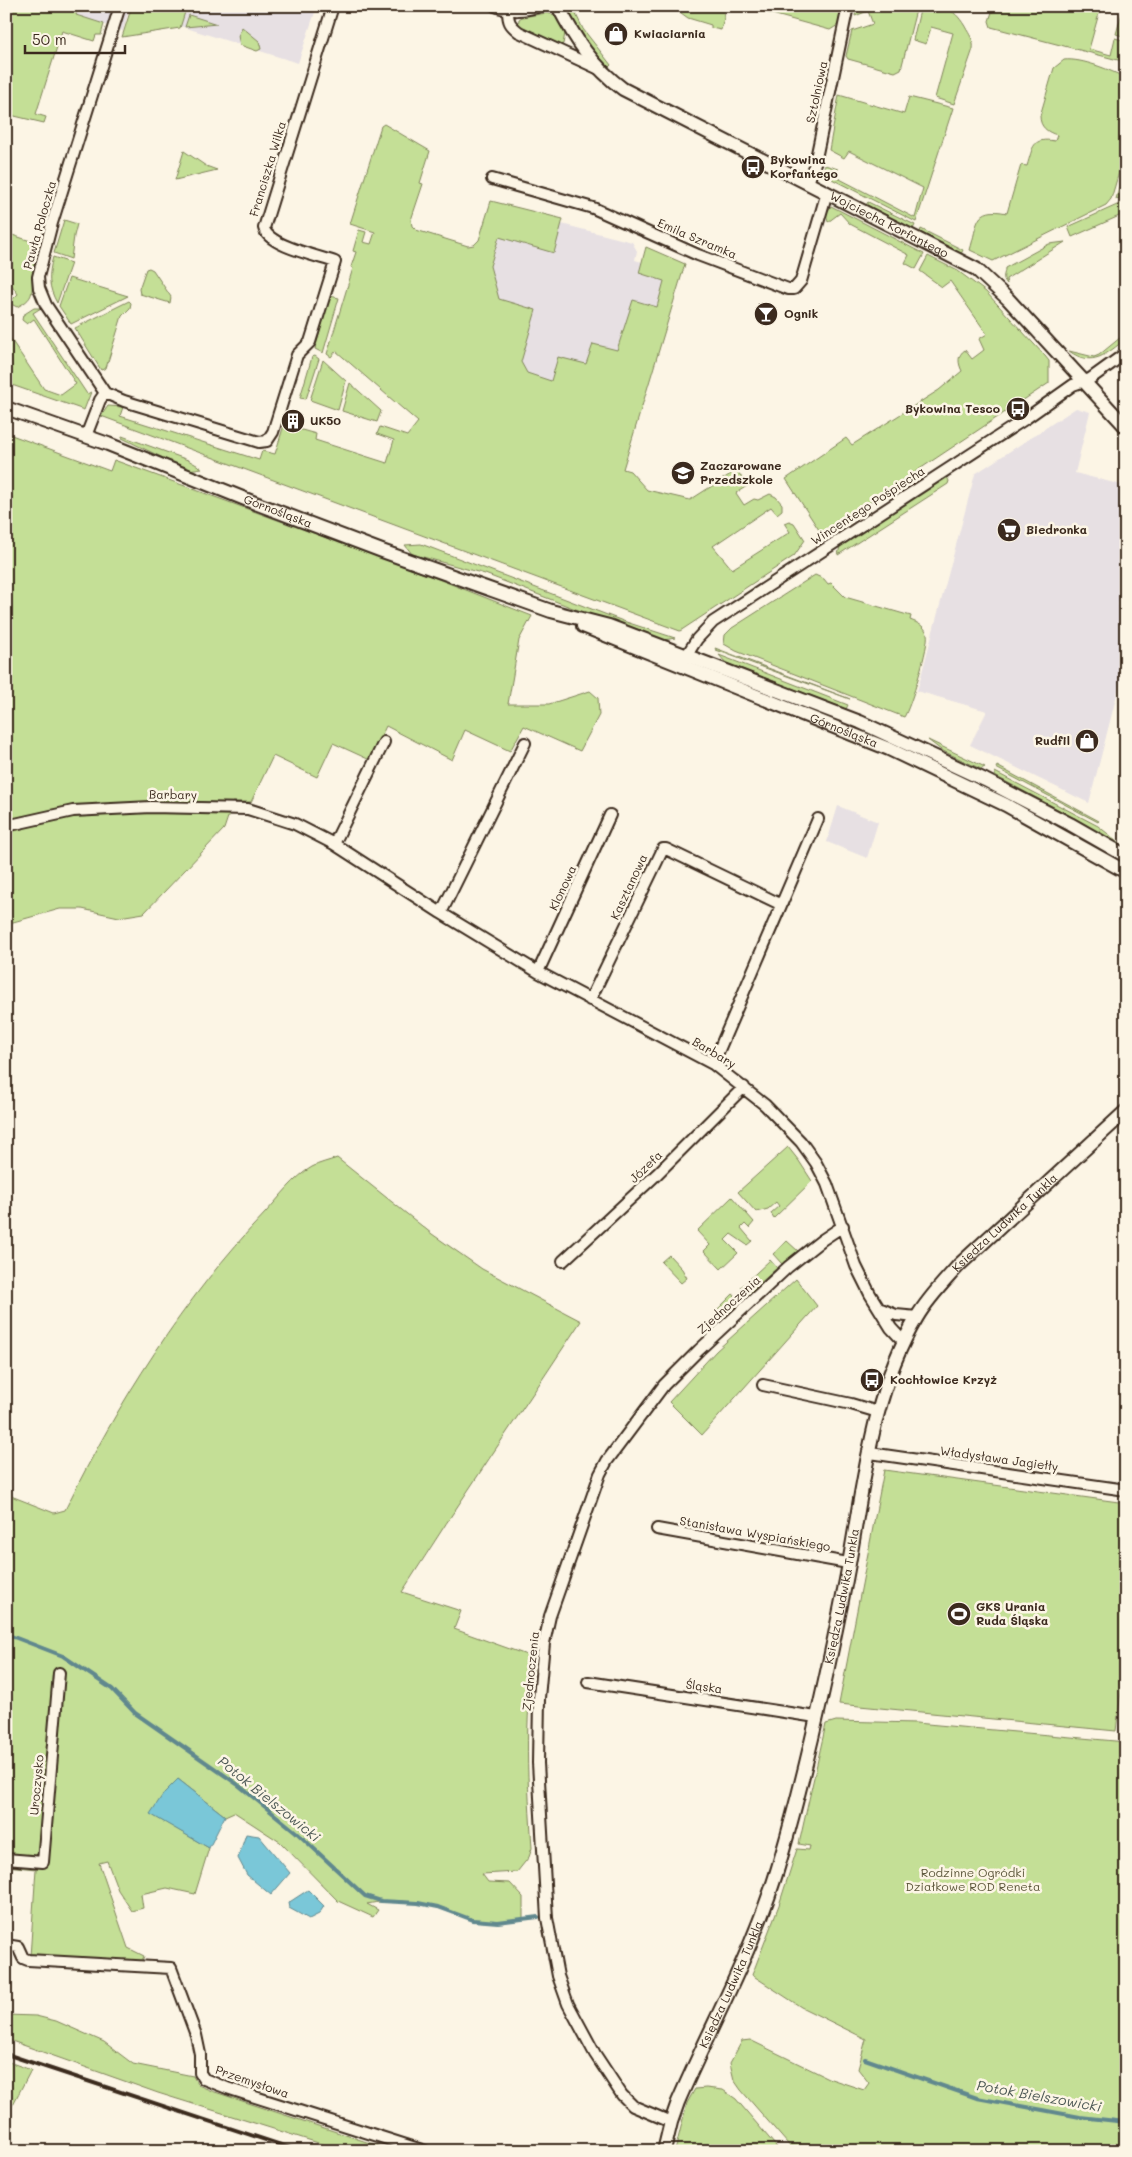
<svg xmlns="http://www.w3.org/2000/svg" width="1132" height="2157" font-family="Mali,sans-serif">
<style>
.built{fill:#e7e0e3}
.green{fill:#c4df96;stroke:#80845a}
.water{fill:#7ac7d8;stroke:#61888e}
.lines{fill:none;stroke-linecap:round;stroke-linejoin:round}
.stream{stroke:#61888e;stroke-width:4}
.minor-casing{stroke:#3b2a1e;stroke-width:14}
.tertiary-casing{stroke:#3b2a1e;stroke-width:16}
.minor{stroke:#fcf5e5;stroke-width:10}
.tertiary{stroke:#fcf5e5;stroke-width:12}
.rail{stroke:#3b2a1e;stroke-width:4}
.labels{text-anchor:middle;stroke-width:5;stroke-linejoin:round;paint-order:stroke}
.poi-label{font-size:12px;font-weight:bold;fill:#3b2a1e;stroke:#fcf5e5;text-anchor:start}
.street-label{font-size:12px;fill:#3b2a1e;stroke:#fcf5e5}
.park-label{font-size:12px;fill:#5d573c;stroke:#fcf5e5}
.water-label{font-size:14px;font-style:italic;fill:#4e5956;stroke:#fcf5e5}
</style>
<rect width="100%" height="100%" fill="#fcf5e5"/>
<filter id="ink" filterUnits="userSpaceOnUse"><feTurbulence type="fractalNoise" baseFrequency=".02" numOctaves="2"/><feDisplacementMap in="SourceGraphic" scale="10" xChannelSelector="R" yChannelSelector="G"/><feConvolveMatrix kernelMatrix="1 2 1 2 8 2 1 2 1" color-interpolation-filters="sRGB"/></filter>
<g filter="url(#ink)">
<path class="built" d="M79 6H317L298 63 129 10 123 31 76 15Z
M499 208 632 242 637 251 635 260 666 269 670 287 618 469 538 471 487 266Z
M1076 408 1090 412 1075 473 1126 486V575L1118 605 1126 608V659L1089 803 970 745 987 711 917 691 975 474Z
M838 806 878 822 867 858 827 842Z"/>
<path class="green" d="M6 6H79L76 15 104 24 101 35H96L94 41 62 31 36 114 46 117 44 123 6 114Z
M135 6H164L185 12 180 28 122 37 130 12Z
M566 6H572L583 29 611 65 609 67 587 44Z
M678 6H723L724 18 721 30 711 28V25L688 18 677 10Z
M743 6H842L838 25 830 30Z
M857 6H917L901 69 895 72 848 59 846 56 852 31 873 24 868 11 855 16Z
M921 6C946 6 955 8 967 30 971 37 974 41 973 49L954 104 935 98 953 33 931 27 926 44 913 40Z
M994 6H1101L1089 49 1111 55 1115 38 1126 41 1125 59 1118 60 991 27 989 21Z
M1124 6H1126V37L1116 34Z
M547 13 555 15 565 33 563 44 559 46 518 27 519 19 522 17Z
M189 15 217 24 185 27Z
M242 27 259 41 261 49 257 51 240 45 238 36Z
M1064 60C1082 58 1110 70 1126 78V149L1111 199 1106 205 993 261 970 250C978 224 974 206 1007 213L1021 165 1027 166C1033 147 1032 137 1055 141L1057 135C1047 132 1040 127 1040 116L1054 68Z
M839 95 904 114 909 97 953 108 916 222 822 174 825 165 838 169 834 176 915 218 923 188 849 151 844 158 829 150Z
M384 124 430 151 420 183 423 184 411 220 412 226 416 230 468 246 474 245 479 240 491 201 563 219 554 253 499 237 490 266 499 299 536 310 521 362 527 373 551 381 558 357 586 364 593 344 617 350 633 300 657 307 664 281 639 273 646 247 685 264 623 469 630 471 647 490 690 500 737 470 747 486 736 493 744 505 754 499 758 500 770 494 776 497 782 504V510L777 514 771 507 713 546 732 569 790 532 784 523 789 521 794 523 805 540 794 556 680 631 101 416 108 406 123 407 120 416 259 460 262 451 275 454 284 425 316 434 315 440 387 463 394 440 377 434 380 427 407 436 418 422 336 351 331 357 327 354 353 268 351 267 356 252 353 251 359 230 366 232 363 242 371 244 375 232 350 224 381 126Z
M184 151 206 166 217 170 175 180Z
M1126 164V197L1116 199Z
M1126 201V213L1072 237 1068 227Z
M868 202 915 225 913 229 866 205Z
M831 206 924 254 916 269 905 263 909 255 850 224 840 213 828 222 826 214Z
M64 220 77 224 74 236 71 259 54 253Z
M921 229 963 250 961 254 920 232Z
M6 233 40 244C37 253 34 262 33 271 30 289 38 297 17 307L11 304V301L18 294 6 277Z
M1065 242 1006 279 1007 284C1001 277 1005 275 1005 268L1049 244Z
M928 256 958 271 986 292 1045 356 1049 361V383L825 532 819 530 786 479 846 438 852 445 939 390 962 371C958 363 957 355 965 350L972 359 984 350 979 339 987 334 950 281 942 287 920 271Z
M53 257 71 263 57 303C48 287 48 275 53 257Z
M149 268 153 270 171 297 170 303 140 294 139 289 146 269Z
M69 278 128 296 71 324 59 306Z
M330 296 339 298 323 353 315 349Z
M129 301 131 303 130 308 122 316 106 368 101 370 75 328Z
M34 308H41L33 313 87 394 91 392 84 410 6 383V332L44 389 61 395 76 384 34 319 27 324 22 320 23 315Z
M1126 333V339C1106 354 1093 368 1069 351L1094 357 1099 355Z
M315 356 319 359 306 399 300 398 312 357Z
M323 360 346 381 338 410 310 400Z
M350 383 381 411 377 422 342 411Z
M6 433 110 471 114 460 433 577 532 616 519 640 508 704H549L590 691 598 698 599 715 580 751 524 726 510 751 465 730 452 760 386 726 370 760 333 743 317 777 273 756 251 802H233L224 829 144 913 119 917 82 909H60L6 924Z
M122 436 188 460 202 468 188 470 122 438Z
M947 477 949 481 948 484 838 555 840 546Z
M421 544 623 621 675 638 664 640 653 639 485 574 412 554 405 545Z
M815 575 824 579 828 584 831 583 845 597 911 616 910 620C918 623 925 626 927 634 930 643 910 709 904 717L736 651 724 644 725 635 732 628Z
M715 648 850 699 716 650Z
M719 655 848 705 846 709 726 663Z
M928 740 985 767 981 769 941 750Z
M997 766 1099 821 1098 822 996 768Z
M995 772 1098 826 1126 848 1067 814 995 776Z
M788 1147 799 1161 812 1181 774 1218 771 1213 779 1206 776 1202 768 1209 756 1212 738 1192Z
M337 1158 432 1234 482 1269 581 1321C522 1411 460 1500 402 1592L461 1611 454 1629 535 1658C523 1720 528 1785 532 1848L529 1857 517 1872 482 1874 488 1882 510 1883 523 1897V1919C506 1921 490 1923 473 1920 462 1917 451 1911 440 1908 417 1900 390 1899 367 1904L378 1910 373 1917 338 1901 280 1842 234 1812 225 1816 178 1779 151 1814 209 1848 195 1894 167 1888 141 1894 143 1908 132 1911 118 1890 107 1861 99 1863 128 1948 144 1956 141 1963 30 1957 36 1869 6 1866V1494L54 1513 65 1510C118 1403 183 1299 266 1212 280 1197 294 1177 312 1167 319 1163 329 1161 337 1158Z
M732 1197 754 1222 749 1228 745 1224 741 1228 752 1241 747 1245 731 1234 725 1240 738 1253 721 1269 704 1251 710 1245 697 1231Z
M787 1241 798 1251 782 1264 773 1254Z
M669 1255 682 1269 687 1278 681 1283 661 1262Z
M770 1260 777 1268 748 1294 741 1287Z
M796 1279 817 1306 702 1435 669 1402 716 1351Z
M733 1294 741 1301 724 1317 717 1310Z
M884 1470 1126 1503V1652L1116 1731 839 1704Z
M836 1721 916 1723 1126 1742V2151H794L741 2090 734 2080 730 2063 742 2041 750 2040 828 2078 864 2090 869 2083 858 2069 866 2039 801 2007 752 1975 779 1905 797 1849 809 1850 810 1846 799 1844 826 1724Z
M6 2015 36 2016 56 2021 104 2042 133 2064 193 2076 198 2085 212 2091 394 2151H344L158 2093 6 2039Z
M6 2061 31 2070 10 2110 6 2113Z
M706 2088 723 2090 736 2099 780 2151H675L687 2103 695 2089Z"/>
<path class="water" d="M178 1779 225 1816 209 1848 150 1814 164 1793Z
M246 1834 259 1836 290 1873 271 1895 247 1875 238 1858Z
M308 1890 324 1906 319 1914 309 1919 289 1908 288 1903Z"/>
<g class="lines">
<path class="stream" d="M6 1634 63 1656 112 1689 135 1713 237 1784 296 1832 365 1896 381 1901 418 1903 438 1907 473 1920 498 1922 538 1917
M865 2059 977 2098 1080 2117 1126 2122"/>
<g class="minor-casing">
<path id="minor" d="M495 6C511 12 524 11 541 6
M508 11C508 22 510 25 519 32L599 69
M492 179 593 208 698 255 788 289H794L801 281 827 192
M808 183 815 163 848 6
M105 393 124 401 259 442 267 441 273 432 297 355 310 342 335 262C318 256 268 246 264 228L333 6
M86 436 100 400 105 393 46 305 39 288 38 277 52 223 120 6
M683 661 697 639 713 622 1025 419 1073 385 1090 379 1126 353
M6 826 73 811 151 807 248 809 295 824 334 844 441 913 538 972 713 1064 765 1105 801 1142 816 1163 827 1184 856 1266 870 1294 891 1328 904 1342
M334 844 384 742
M441 913 525 743
M538 972 610 815
M590 1000 663 849H666L780 904
M713 1064 818 819
M563 1261 657 1174 744 1087
M879 1308 896 1315 917 1317
M763 1385 851 1404 878 1412
M870 1453 1126 1490
M657 1529 848 1563
M588 1682 816 1717
M6 1859 43 1862 59 1673
M6 1945 18 1947 23 1958 28 1960 171 1968 196 2035 200 2054V2073L204 2079 227 2088 425 2151
M671 2122 633 2106 622 2095 595 2054 568 2004 558 1976 547 1918 538 1763 539 1698 544 1643 550 1616 600 1474 607 1461 664 1385 699 1350 788 1267 822 1240 843 1226"/>
</g>
<g class="tertiary-casing">
<g id="tertiary">
<path id="s1" d="M558 6C575 39 593 67 623 89L976 269 1008 299 1126 427"/>
<path id="s2" d="M6 408 108 444 250 501 382 551 551 611 609 626 860 722 985 780 1070 824 1126 856"/>
<path id="s3" d="M583 626 889 749 1006 805 1126 872"/>
<path id="s4" d="M664 2151 671 2122 678 2102C714 2019 758 1941 782 1854 808 1764 828 1671 846 1580 863 1492 870 1395 917 1317 928 1298 944 1282 959 1265L1126 1111"/>
</g>
</g>
<use href="#minor" class="minor"/>
<use href="#tertiary" class="tertiary"/>
<path class="rail" d="M6 2054 299 2151"/>
</g>
</g>
<defs>
<g id="shop-disc" transform="scale(1.25)"><circle r="9.5" fill="#3b2a1e" stroke="#fcf5e5"/><path d="M-5-2.5h2.3a2.7 3.5 0 0 1 5.4 0H5L5.5 6h-11ZM-1.5-2.5h3a1.5 2.3 0 0 0-3 0Z" fill="#fff"/></g>
<g id="bus-disc" transform="scale(1.25)"><circle r="9.5" fill="#3b2a1e" stroke="#fcf5e5"/><path d="M-5-6H5V4H4V6H2V4H-2V6H-4V4H-5ZM-3.5-4V0h7V-4ZM-3.5 1.2v1.5H-2V1.2ZM2 1.2v1.5H3.5V1.2Z" fill="#fff"/></g>
<g id="bar-disc" transform="scale(1.25)"><circle r="9.5" fill="#3b2a1e" stroke="#fcf5e5"/><path d="M-6-5H6L.8 .8V4.5H3.5V6h-7V4.5H-.8V.8Z" fill="#fff"/></g>
<g id="building-disc" transform="scale(1.25)"><circle r="9.5" fill="#3b2a1e" stroke="#fcf5e5"/><path d="M-4-6H4V6H1V3H-1V6H-4ZM-2.5-4.3h1.7v1.8h-1.7ZM.8-4.3h1.7v1.8H.8ZM-2.5-1h1.7V.8h-1.7ZM.8-1h1.7V.8H.8Z" fill="#fff"/></g>
<g id="school-disc" transform="scale(1.25)"><circle r="9.5" fill="#3b2a1e" stroke="#fcf5e5"/><path d="M0-5L7-2L0 1L-7-2ZM-4 1L0 2.5L4 1V4Q0 6-4 4Z" fill="#fff"/></g>
<g id="supermarket-disc" transform="scale(1.25)"><circle r="9.5" fill="#3b2a1e" stroke="#fcf5e5"/><path d="M-6-5.5h2.5l.6 2H6L4.5 2H-2.5L-4.4-4H-6ZM-1.5 3.2a1.3 1.3 0 1 0 .1 0ZM3 3.2a1.3 1.3 0 1 0 .1 0Z" fill="#fff"/></g>
<g id="stadium-disc" transform="scale(1.25)"><circle r="9.5" fill="#3b2a1e" stroke="#fcf5e5"/><path d="M0-5a6.5 5 0 1 0 0 10a6.5 5 0 1 0 0-10ZM-3.5-1.8h7v3.6h-7Z" fill="#fff"/></g>
</defs>
<g fill-rule="evenodd">
<use href="#shop-disc" x="616" y="34"/>
<use href="#bus-disc" x="753" y="167"/>
<use href="#bar-disc" x="766" y="314"/>
<use href="#bus-disc" x="1018" y="409"/>
<use href="#building-disc" x="293" y="421"/>
<use href="#school-disc" x="683" y="473"/>
<use href="#supermarket-disc" x="1009" y="530"/>
<use href="#shop-disc" x="1087" y="741"/>
<use href="#bus-disc" x="872" y="1380"/>
<use href="#stadium-disc" x="959" y="1614"/>
</g>
<g class="labels">
<g class="poi-label">
<text x="634" y="38">Kwiaciarnia</text>
<text x="770" y="164">Bykowina<tspan x="770" dy="14">Korfantego</tspan></text>
<text x="784" y="318">Ognik</text>
<text x="1000" y="413" text-anchor="end">Bykowina Tesco</text>
<text x="310" y="425">UK50</text>
<text x="700" y="470">Zaczarowane<tspan x="700" dy="14">Przedszkole</tspan></text>
<text x="1026" y="534">Biedronka</text>
<text x="1070" y="745" text-anchor="end">Rudfil</text>
<text x="890" y="1384">Kochłowice Krzyż</text>
<text x="976" y="1611">GKS Urania<tspan x="976" dy="14">Ruda Śląska</tspan></text>
</g>
<g class="street-label">
<text transform="translate(817 92) rotate(-78)" y="4">Sztolniowa</text>
<text transform="translate(268 169) rotate(-73)" y="4">Franciszka Wilka</text>
<text dy="4" stroke="none"><textPath href="#s1" startOffset="405">Wojciecha Korfantego</textPath></text>
<text transform="translate(40 225) rotate(-74)" y="4">Pawła Poloczka</text>
<text transform="translate(697 239) rotate(23)" y="4">Emila Szramka</text>
<text transform="translate(868 506) rotate(-33)" y="4">Wincentego Pośpiecha</text>
<text dy="4" stroke="none"><textPath href="#s2" startOffset="291">Górnośląska</textPath></text>
<text dy="4" stroke="none"><textPath href="#s3" startOffset="281">Górnośląska</textPath></text>
<text transform="translate(173 795) rotate(1)" y="4">Barbary</text>
<text transform="translate(629 887) rotate(-65)" y="4">Kasztanowa</text>
<text transform="translate(563 888) rotate(-65)" y="4">Klonowa</text>
<text transform="translate(714 1053) rotate(31)" y="4">Barbary</text>
<text transform="translate(646 1167) rotate(-44)" y="4">Józefa</text>
<text dy="4" stroke="none"><textPath href="#s4" startOffset="1005">Księdza Ludwika Tunkla</textPath></text>
<text transform="translate(729 1305) rotate(-42)" y="4">Zjednoczenia</text>
<text transform="translate(999 1459) rotate(8)" y="4">Władysława Jagiełły</text>
<text transform="translate(755 1534) rotate(10)" y="4">Stanisława Wyspiańskiego</text>
<text dy="4" stroke="none"><textPath href="#s4" startOffset="585">Księdza Ludwika Tunkla</textPath></text>
<text transform="translate(531 1671) rotate(-84)" y="4">Zjednoczenia</text>
<text transform="translate(704 1687) rotate(8)" y="4">Śląska</text>
<text transform="translate(37 1785) rotate(-85)" y="4">Uroczysko</text>
<text dy="4" stroke="none"><textPath href="#s4" startOffset="180">Księdza Ludwika Tunkla</textPath></text>
<text transform="translate(252 2082) rotate(19)" y="4">Przemysłowa</text>
</g>
<g class="park-label">
<text x="973" y="1877">Rodzinne Ogródki<tspan x="973" dy="14">Działkowe ROD Reneta</tspan></text>
</g>
<g class="water-label">
<text transform="translate(269 1799) rotate(39)" y="5">Potok Bielszowicki</text>
<text transform="translate(1039 2096) rotate(10)" y="5">Potok Bielszowicki</text>
</g>
</g>
<rect width="1132" height="2157" fill="none" stroke="#fcf5e5" stroke-width="25"/>
<rect x="12" y="12" width="1107" height="2132" fill="none" stroke="#3b2a1e" stroke-width="2" filter="url(#ink)"/>
<path d="M25 45v8h100v-8" fill="none" stroke="#3b2a1e" stroke-width="2.5"/>
<text x="32" y="45" font-size="15" fill="#3b2a1e" stroke="#fcf5e5" stroke-width="4" paint-order="stroke">50 m</text>
</svg>
